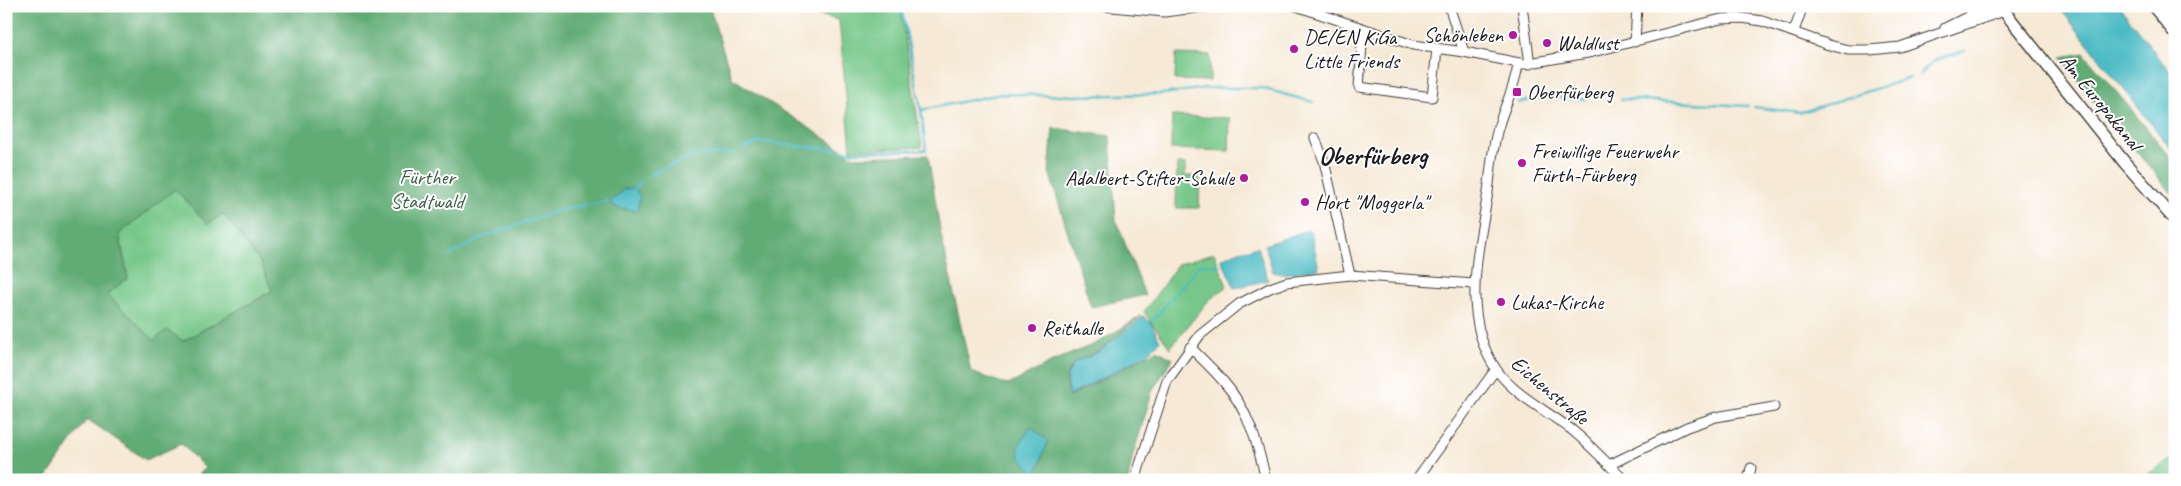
<svg xmlns="http://www.w3.org/2000/svg" width="2181" height="486" font-family="Caveat,sans-serif">
<style>
.green{fill:#76c789;stroke:#497252}
.forest{fill:#60ac75;stroke:#3e6448;fill-rule:evenodd}
.water{fill:#4cbbc4;stroke:#346c70}
.lines{fill:none;stroke-linecap:round;stroke-linejoin:round}
.stream{stroke:#4cbbc4;stroke-width:2.5}
.minor-casing{stroke:#3d3b38;stroke-width:11}
.tertiary-casing{stroke:#3d3b38;stroke-width:14}
.trunk-casing{stroke:#3d3b38;stroke-width:18}
.minor{stroke:#fff;stroke-width:9}
.tertiary{stroke:#fff;stroke-width:11}
.trunk{stroke:#fff;stroke-width:15}
.poi-dot{fill:#b5179e;stroke:#fff;stroke-width:2}
.labels{text-anchor:middle;stroke-width:4;stroke-linejoin:round;paint-order:stroke}
.poi-label{font-size:21px;fill:#1c1c1c;stroke:#fff;text-anchor:start}
.street-label{font-size:21px;fill:#1c1c1c;stroke:#fff}
.park-label{font-size:21px;fill:#406048;stroke:#fff}
.district-label{font-size:26px;font-weight:bold;fill:#1c1c1c;stroke:#fff}
</style>
<rect width="100%" height="100%" fill="#fff"/>
<filter id="ink" filterUnits="userSpaceOnUse"><feTurbulence type="fractalNoise" baseFrequency=".02" numOctaves="2"/><feDisplacementMap in="SourceGraphic" scale="10" xChannelSelector="R" yChannelSelector="G"/><feConvolveMatrix kernelMatrix="1 2 1 2 8 2 1 2 1" color-interpolation-filters="sRGB"/></filter>
<filter id="wash" filterUnits="userSpaceOnUse"><feTurbulence type="fractalNoise" baseFrequency=".0096" numOctaves="4" result="noise"/><feDisplacementMap in="SourceGraphic" scale="20" xChannelSelector="R" yChannelSelector="G"/><feGaussianBlur stdDeviation="1.12" result="paint"/><feColorMatrix in="noise" values="0 0 0 0 0 0 0 0 0 0 0 0 0 0 0 0 0 1.4 0 .05"/><feComposite in="paint" operator="in"/></filter>
<g filter="url(#wash)">
<rect width="100%" height="100%" fill="#f6e9d5"/>
<path class="green" d="M784 6H900L922 147 851 150 839 20Z
M1176 54 1210 55V81L1175 80Z
M1172 116 1230 118 1229 151 1171 149Z
M1177 164H1185V176H1200L1199 208H1176Z
M175 189 208 224 223 214 261 263 272 291 183 341 154 340 107 294 128 278 119 234Z
M1214 253 1227 286 1209 300 1170 348 1144 312 1178 264Z
M2175 457V480H2138Z"/>
<path class="forest" d="M6 6H709L732 78 854 157 928 155 941 235 971 372 1008 385 1054 361 1099 342 1141 316 1099 351 1074 362 1066 376 1069 397 1157 350 1173 359 1153 389 1133 455 1128 480H1007L1023 475 998 477 999 480H192L205 468 181 444 146 460 87 419 45 480H6ZM175 189 208 224 223 214 261 263 272 291 183 341 167 330 154 340 107 294 128 278 119 234Z
M2084 53 2175 162V197L2094 102 2062 57Z
M1053 128 1110 136 1116 220 1145 295 1091 307 1049 172Z"/>
<path class="water" d="M2058 6H2119L2175 78V154Z
M634 188 640 196 637 211 615 207 608 201 618 196 624 189Z
M1307 230 1311 232 1319 269 1281 274 1273 272 1265 245Z
M1258 247 1268 280 1235 288 1221 259 1239 251Z
M1144 316 1151 323 1160 341 1147 354 1069 396 1067 376 1074 363 1100 351Z
M1031 427 1048 441 1036 474 1020 458 1018 447Z"/>
<g class="lines">
<path class="stream" d="M902 11 921 110
M1920 75 1934 60 1965 51
M1621 99 1748 106
M1518 103 1544 97 1586 99
M1754 107 1799 113 1910 78
M743 148 760 142 856 152 926 150 921 110 1001 94 1075 96 1162 94 1207 88H1261L1313 102
M649 175 692 156 733 153
M634 188 642 181
M450 255 483 237 560 210 608 201
M1152 321 1201 264 1221 266
M962 480 969 476 998 478"/>
</g>
</g>
<g filter="url(#ink)">
<g class="lines">
<g class="minor-casing">
<path id="minor" d="M1102 6 1164 12 1212 6
M1296 6 1413 45 1464 52 1524 64 1593 52 1721 19 1742 18 1762 21 1829 45 1848 50H1870L1900 47 2004 11
M1449 6 1464 52
M1522 6 1530 64
M1945 28 1989 6
M1363 30 1359 87 1432 97 1437 49
M1794 31 1803 6
M1635 42 1637 6
M1518 64C1516 85 1505 104 1499 125 1492 146 1491 170 1488 192 1479 250 1460 316 1496 369 1514 395 1547 411 1572 430 1590 445 1607 463 1624 480
M1315 138 1324 161 1350 275
M1190 347C1201 358 1213 369 1223 381 1248 409 1258 444 1266 480
M1609 465 1687 427 1716 417 1774 407
M1135 480 1167 381 1200 335 1239 304 1270 288 1287 282 1350 275 1474 284
M1416 480 1496 369
M1748 480 1751 468"/>
</g>
<g class="tertiary-casing">
<path id="tertiary" d="M2000 6 2125 163 2175 220"/>
</g>
<g class="trunk-casing">
<path id="trunk" d="M2156 6 2175 30
M2172 6 2175 10"/>
</g>
<use href="#minor" class="minor"/>
<use href="#tertiary" class="tertiary"/>
<use href="#trunk" class="trunk"/>
</g>
</g>
<g class="poi-dot">
<circle cx="1513" cy="35" r="5"/>
<circle cx="1547" cy="43" r="5"/>
<circle cx="1294" cy="49" r="5"/>
<rect x="1512" y="87" width="10" height="10" rx="2.5"/>
<circle cx="1522" cy="163" r="5"/>
<circle cx="1244" cy="178" r="5"/>
<circle cx="1305" cy="202" r="5"/>
<circle cx="1501" cy="302" r="5"/>
<circle cx="1032" cy="328" r="5"/>
</g>
<g class="labels">
<g class="poi-label">
<text x="1503" y="42" text-anchor="end">Schönleben</text>
<text x="1304" y="44">DE/EN KiGa<tspan x="1304" dy="24">Little Friends</tspan></text>
<text x="1557" y="50">Waldlust</text>
<text x="1527" y="99">Oberfürberg</text>
<text x="1532" y="158">Freiwillige Feuerwehr<tspan x="1532" dy="24">Fürth-Fürberg</tspan></text>
<text x="1234" y="185" text-anchor="end">Adalbert-Stifter-Schule</text>
<text x="1315" y="209">Hort "Moggerla"</text>
<text x="1511" y="309">Lukas-Kirche</text>
<text x="1042" y="335">Reithalle</text>
</g>
<g class="street-label">
<text transform="translate(2101 102) rotate(51)" y="7">Am Europakanal</text>
<text transform="translate(1550 390) rotate(40)" y="7">Eichenstraße</text>
</g>
<g class="park-label">
<text x="427" y="184">Fürther<tspan x="427" dy="24">Stadtwald</tspan></text>
</g>
<g class="district-label">
<text x="1373" y="164">Oberfürberg</text>
</g>
</g>
<rect width="2181" height="486" fill="none" stroke="#fff" stroke-width="25"/>
</svg>
